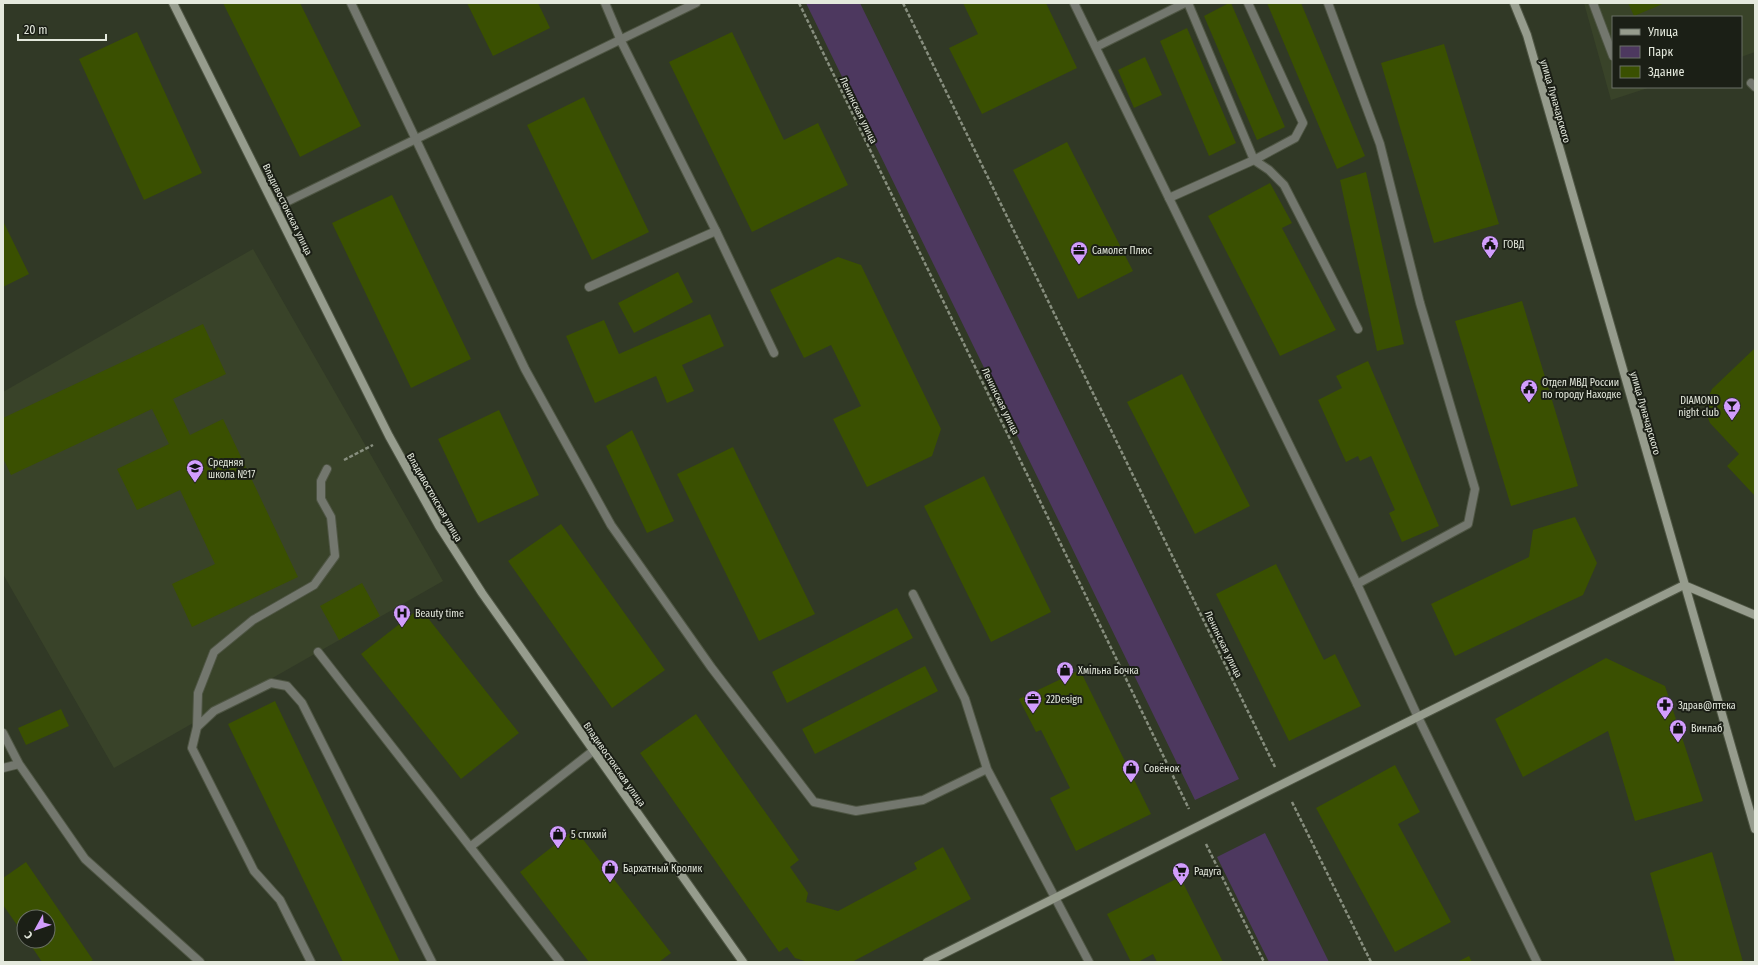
<svg xmlns="http://www.w3.org/2000/svg" width="1758" height="965" font-family="'Fira Sans Condensed',sans-serif">
<style>
.built{fill:#394329}
.green{fill:#4d385f}
.building{fill:#3a5001}
.lines{fill:none;stroke-linecap:round;stroke-linejoin:round}
.lane-casing{stroke:#4e5543;stroke-width:10}
.street-casing{stroke:#4e5543;stroke-width:10}
.secondary-casing{stroke:#4e5543;stroke-width:10}
.path{stroke:#878e7e;stroke-width:2.5;stroke-dasharray:4 2;stroke-linecap:butt}
.lane{stroke:#73776e;stroke-width:8}
.street{stroke:#73776e;stroke-width:8}
.secondary{stroke:#969c8d;stroke-width:8}
.labels{text-anchor:middle;stroke-width:4;stroke-linejoin:round;paint-order:stroke}
.street-label{font-size:10px;fill:#e4e9dd;stroke:#1b1f16}
.poi-label{font-size:10px;fill:#e4e9dd;stroke:#1b1f16;text-anchor:start}
</style>
<rect width="100%" height="100%" fill="#313926"/>
<path class="built" d="M1584 3H1755V52L1741 57V17H1613V87H1651L1611 100Z
M253 249 443 581 114 768 3 574V392Z"/>
<path class="green" d="M806 3H860L1239 779 1195 800Z
M1265 833 1329 962H1269L1217 857Z"/>
<path class="building" d="M223 3H300L361 126 300 157Z
M467 3H538L550 28 493 56Z
M963 3H1046L1077 68 982 114 949 48 978 34Z
M1229 3H1231L1285 127 1257 140 1204 16Z
M1267 3H1301L1365 156 1337 169Z
M1628 3H1665L1634 16Z
M1187 28 1236 143 1209 156 1160 41Z
M137 32 202 173 144 200 79 59Z
M732 32 784 140 818 123 848 185 752 232 669 62Z
M1444 44 1499 224 1434 243 1381 63Z
M1145 57 1162 95 1134 108 1118 70Z
M584 97 649 232 592 260 527 125Z
M1067 142 1133 271 1078 299 1013 170Z
M1366 172 1404 344 1377 351 1340 180Z
M1270 183 1292 223 1282 228 1336 330 1280 356 1208 216Z
M392 195 471 359 411 388 332 223Z
M3 221 29 274 3 287Z
M838 257 861 265 941 429 932 456 867 487 833 419 861 406 831 345 804 358 770 290Z
M678 272 693 302 634 333 618 303Z
M1522 301 1578 486 1511 506 1455 321Z
M710 314 724 346 682 365 694 391 667 403 656 376 595 403 566 336 604 320 619 354Z
M203 324 226 374 173 399 190 435 223 419 298 577 192 627 172 584 215 564 180 490 137 510 117 469 169 444 152 409 11 475 3 458V418Z
M1755 348V496L1727 466 1739 454 1710 423 1706 414 1705 404 1712 389Z
M1368 361 1439 526 1402 542 1389 513 1395 510 1371 456 1360 461 1358 456 1346 462 1318 400 1342 388 1336 376Z
M1182 374 1250 506 1195 534 1127 402Z
M499 410 539 495 478 523 438 439Z
M632 430 674 521 647 533 606 446Z
M733 447 815 614 759 641 677 474Z
M984 476 1051 612 991 642 924 506Z
M1575 517 1597 563 1583 595 1455 656 1431 604 1529 557 1533 530Z
M561 524 665 670 612 708 508 561Z
M1276 564 1324 660 1335 654 1361 706 1289 741 1216 594Z
M362 583 380 616 339 640 320 606Z
M420 608 519 733 461 779 361 654Z
M897 608 913 638 787 703 772 672Z
M1606 658 1665 686 1703 801 1635 821 1608 731 1523 777 1495 719Z
M925 666 938 691 815 754 802 729Z
M1080 670 1151 814 1076 851 1050 798 1070 788 1041 730 1036 732 1019 699Z
M275 701 400 962H343L228 724Z
M61 709 69 726 26 745 18 728Z
M696 714 799 860 790 867 808 893 806 902 838 911 917 869 914 863 943 847 971 899 852 962H808L795 958 787 947 779 952 640 753Z
M1395 765 1420 812 1398 824 1451 922 1395 952 1316 808Z
M575 829 671 953 659 962H589L520 872Z
M1712 852 1743 962H1675L1650 873Z
M26 862 93 960 89 962H42L28 941H48V917H24V935L3 905V878Z
M1180 877 1223 962H1157L1153 954 1138 962H1131L1107 914Z
M1469 956 1472 962H1457Z"/>
<g class="lines">
<g class="lane-casing">
<path id="lane" d="M351 3 525 369 611 525 711 667 814 802 856 811 923 800 987 769 1089 962
M1188 3 1254 160 1269 170 1284 185 1358 329
M1328 3 1380 144 1420 303 1475 489 1468 524 1357 584
M1593 3 1613 56
M1096 47 1185 3
M1751 83 1755 87
M1169 198 1254 160 1295 138 1303 123 1248 3
M589 287 716 231
M913 594 965 699 987 769
M197 727 198 693 214 652 253 620 314 585 335 556 331 517 321 499V481L327 469
M311 962 280 900 254 871 192 748 197 727 214 711 271 683 287 686 302 703 432 962"/>
</g>
<g class="street-casing">
<path id="street" d="M605 3 621 41 716 231 774 353
M1074 3 1357 584 1417 715 1537 962
M276 207 696 3
M318 652 560 962
M3 733 19 764 85 859 200 962
M3 768 19 764
M470 847 593 751"/>
</g>
<g class="secondary-casing">
<path id="secondary" d="M173 3 389 436 439 526 482 593 743 962
M1514 3 1527 35 1755 829
M927 962C1179 836 1431 709 1684 585L1755 615"/>
</g>
<path class="path" d="M799 3 1189 809
M903 3 1275 767
M344 460 373 445
M1292 802 1371 962
M1206 844 1264 962"/>
<use href="#lane" class="lane"/>
<use href="#street" class="street"/>
<use href="#secondary" class="secondary"/>
</g>
<defs>
<g id="civic-pin" transform="scale(0.9)"><path d="M0 17L-7.5 6A9.5 9.5 0 1 1 7.5 6Z" fill="#d29dfd" stroke="#1b1f16"/><path d="M-.6-6.5H3V-4.5H.6V-3L4-1V1h2V6H-6V1h2V-1L-.6-3ZM-1.2 2.5V6h2.4V2.5Z" fill="#111"/></g>
<g id="office-pin" transform="scale(0.9)"><path d="M0 17L-7.5 6A9.5 9.5 0 1 1 7.5 6Z" fill="#d29dfd" stroke="#1b1f16"/><path d="M-6-3h4V-5.5h4V-3h4V5H-6ZM-1-4.5V-3h2v-1.5ZM-6 0V1H6V0Z" fill="#111"/></g>
<g id="bar-pin" transform="scale(0.9)"><path d="M0 17L-7.5 6A9.5 9.5 0 1 1 7.5 6Z" fill="#d29dfd" stroke="#1b1f16"/><path d="M-6-5H6L.8 .8V4.5H3.5V6h-7V4.5H-.8V.8Z" fill="#111"/></g>
<g id="school-pin" transform="scale(0.9)"><path d="M0 17L-7.5 6A9.5 9.5 0 1 1 7.5 6Z" fill="#d29dfd" stroke="#1b1f16"/><path d="M0-5L7-2L0 1L-7-2ZM-4 1L0 2.5L4 1V4Q0 6-4 4Z" fill="#111"/></g>
<g id="hospital-pin" transform="scale(0.9)"><path d="M0 17L-7.5 6A9.5 9.5 0 1 1 7.5 6Z" fill="#d29dfd" stroke="#1b1f16"/><path d="M-5-5h3v3.5h4V-5h3V5h-3V1.5h-4V5h-3Z" fill="#111"/></g>
<g id="shop-pin" transform="scale(0.9)"><path d="M0 17L-7.5 6A9.5 9.5 0 1 1 7.5 6Z" fill="#d29dfd" stroke="#1b1f16"/><path d="M-5-2.5h2.3a2.7 3.5 0 0 1 5.4 0H5L5.5 6h-11ZM-1.5-2.5h3a1.5 2.3 0 0 0-3 0Z" fill="#111"/></g>
<g id="pharmacy-pin" transform="scale(0.9)"><path d="M0 17L-7.5 6A9.5 9.5 0 1 1 7.5 6Z" fill="#d29dfd" stroke="#1b1f16"/><path d="M-2-6h4v4h4v4h-4v4h-4v-4h-4v-4h4Z" fill="#111"/></g>
<g id="supermarket-pin" transform="scale(0.9)"><path d="M0 17L-7.5 6A9.5 9.5 0 1 1 7.5 6Z" fill="#d29dfd" stroke="#1b1f16"/><path d="M-6-5.5h2.5l.6 2H6L4.5 2H-2.5L-4.4-4H-6ZM-1.5 3.2a1.3 1.3 0 1 0 .1 0ZM3 3.2a1.3 1.3 0 1 0 .1 0Z" fill="#111"/></g>
</defs>
<g fill-rule="evenodd">
<use href="#civic-pin" x="1490" y="244"/>
<use href="#office-pin" x="1079" y="250"/>
<use href="#civic-pin" x="1529" y="388"/>
<use href="#bar-pin" x="1732" y="406"/>
<use href="#school-pin" x="195" y="468"/>
<use href="#hospital-pin" x="402" y="613"/>
<use href="#shop-pin" x="1065" y="670"/>
<use href="#office-pin" x="1033" y="699"/>
<use href="#pharmacy-pin" x="1665" y="705"/>
<use href="#shop-pin" x="1678" y="728"/>
<use href="#shop-pin" x="1131" y="768"/>
<use href="#shop-pin" x="558" y="834"/>
<use href="#shop-pin" x="610" y="868"/>
<use href="#supermarket-pin" x="1181" y="871"/>
</g>
<g class="labels">
<g class="street-label">
<text transform="translate(1556 101) rotate(74)" y="4">улица Луначарского</text>
<text transform="translate(859 110) rotate(64)" y="4">Ленинская улица</text>
<text transform="translate(288 209) rotate(64)" y="4">Владивостокская улица</text>
<text transform="translate(1001 401) rotate(64)" y="4">Ленинская улица</text>
<text transform="translate(1646 413) rotate(74)" y="4">улица Луначарского</text>
<text transform="translate(435 497) rotate(60)" y="4">Владивостокская улица</text>
<text transform="translate(1224 644) rotate(64)" y="4">Ленинская улица</text>
<text transform="translate(615 764) rotate(55)" y="4">Владивостокская улица</text>
</g>
<g class="poi-label">
<text x="1503" y="248">ГОВД</text>
<text x="1092" y="254">Самолет Плюс</text>
<text x="1542" y="386">Отдел МВД России<tspan x="1542" dy="12">по городу Находке</tspan></text>
<text x="1719" y="404" text-anchor="end">DIAMOND<tspan x="1719" dy="12">night club</tspan></text>
<text x="208" y="466">Средняя<tspan x="208" dy="12">школа №17</tspan></text>
<text x="415" y="617">Beauty time</text>
<text x="1078" y="674">Хмільна Бочка</text>
<text x="1046" y="703">22Design</text>
<text x="1678" y="709">Здрав@птека</text>
<text x="1691" y="732">Винлаб</text>
<text x="1144" y="772">Совёнок</text>
<text x="571" y="838">5 стихий</text>
<text x="623" y="872">Бархатный Кролик</text>
<text x="1194" y="875">Радуга</text>
</g>
</g>
<rect width="1758" height="965" fill="none" stroke="#e4e9dd" stroke-width="8"/>
<rect x="1612" y="16" width="130" height="72" fill="#1b1f16" stroke="#6b7066"/>
<rect x="1620" y="29" width="20" height="6" fill="#969c8d" stroke="#6b7066"/>
<text x="1648" y="36" font-size="12" fill="#e4e9dd">Улица</text>
<rect x="1620" y="46" width="20" height="12" fill="#4d385f" stroke="#6b7066"/>
<text x="1648" y="56" font-size="12" fill="#e4e9dd">Парк</text>
<rect x="1620" y="66" width="20" height="12" fill="#3a5001" stroke="#6b7066"/>
<text x="1648" y="76" font-size="12" fill="#e4e9dd">Здание</text>
<g transform="translate(36 929) rotate(230)"><circle r="19" fill="#1b1f16" stroke="#6b7066"/>
<path d="M0-3L7 15L0 10L-7 15Z" fill="#d29dfd"/>
<text y="-6" font-size="11" font-weight="bold" text-anchor="middle" fill="#e4e9dd">С</text>
</g>
<path d="M18 34v6h88v-6" fill="none" stroke="#e4e9dd" stroke-width="2"/>
<text x="24" y="34" font-size="12" fill="#e4e9dd" stroke="#1b1f16" stroke-width="3" paint-order="stroke">20 m</text>
</svg>
